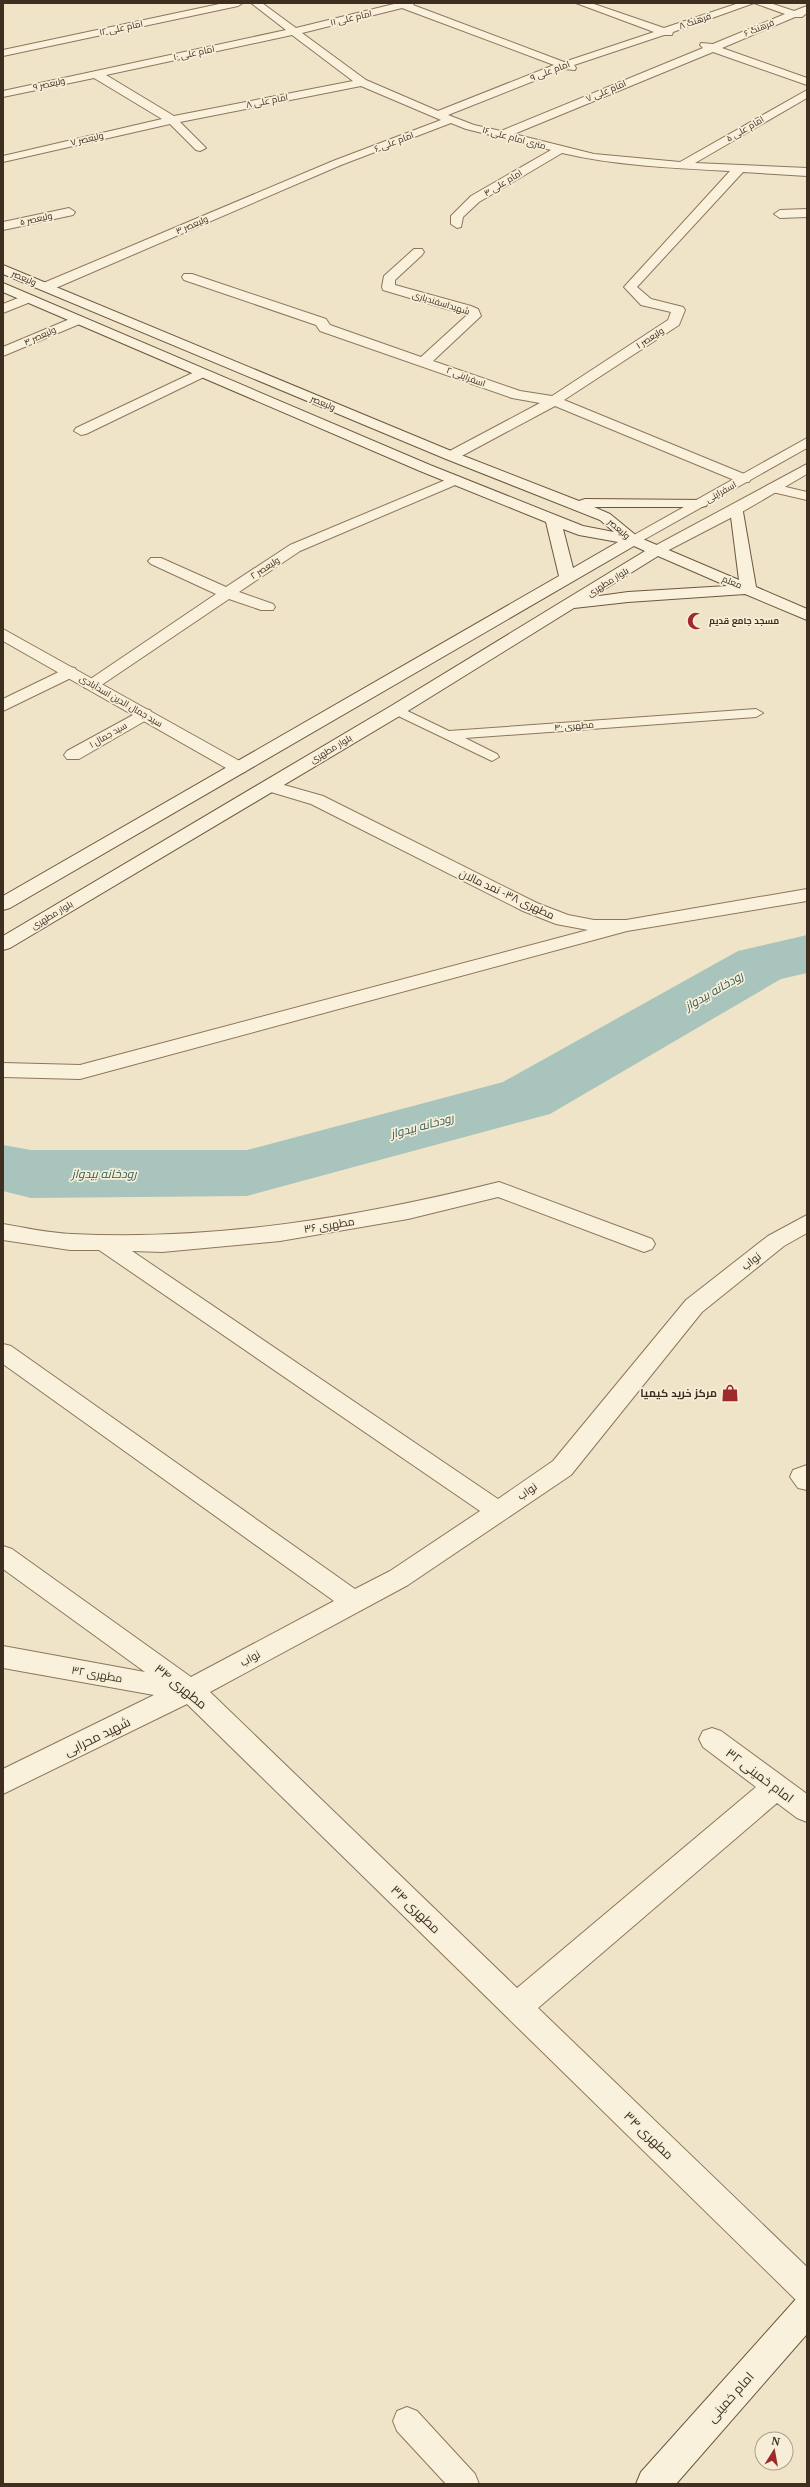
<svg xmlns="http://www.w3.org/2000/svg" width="810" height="2487" font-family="'PT Serif',Cairo,serif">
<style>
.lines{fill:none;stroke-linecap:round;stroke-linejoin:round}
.river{fill:#a9c4bc;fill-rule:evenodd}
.service-casing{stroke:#8d765c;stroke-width:2}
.minor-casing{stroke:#8d765c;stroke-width:2}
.tertiary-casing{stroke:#8d765c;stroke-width:2}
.secondary-casing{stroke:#6f573f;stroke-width:2}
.service{fill:#faf1dc;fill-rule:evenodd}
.minor{fill:#faf1dc;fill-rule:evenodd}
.tertiary{fill:#faf1dc;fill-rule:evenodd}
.secondary{fill:#faf1dc;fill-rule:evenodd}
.labels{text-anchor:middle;stroke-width:3.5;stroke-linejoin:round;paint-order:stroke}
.far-street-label{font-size:9px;fill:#3d2e20;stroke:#f7eed8}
.far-poi-label{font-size:9px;font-weight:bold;fill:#3d2e20;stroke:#f7eed8;text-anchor:start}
.street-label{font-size:11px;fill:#3d2e20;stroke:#f7eed8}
.poi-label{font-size:11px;font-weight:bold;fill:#3d2e20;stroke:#f7eed8;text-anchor:end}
.water-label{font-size:12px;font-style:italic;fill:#2f5d5a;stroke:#f7eed8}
.near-street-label{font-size:13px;fill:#3d2e20;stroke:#f7eed8}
</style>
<rect width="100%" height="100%" fill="#f0e4c8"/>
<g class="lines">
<path class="river" d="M807 935V973L781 979 550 1114 247 1196 31 1198 3 1191V1145L31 1150H247L503 1082 738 951Z"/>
<g class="service-casing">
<path id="service" d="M397 706 449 731 756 709 763 713 756 717 465 738 497 754 499 757 492 761 392 713 390 710 392 707Z
M407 2407 417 2411 475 2474 479 2484H446L397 2431 393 2421 397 2411Z"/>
</g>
<g class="minor-casing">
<path id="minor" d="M224 3H243L238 6 3 56V50Z
M251 3H262L296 28 398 3H415L413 5 564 62 654 32 576 3H591L664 28 739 3H770L794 11 807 6V13L802 17H795L722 48 807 78V85L713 52 514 134 594 154 680 162 807 90V98L695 163 807 168V176L743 172 637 287 651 299 683 307 685 310 679 325 564 400 749 476 751 479 749 482H739L555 406 456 459H446L444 456 446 453 540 403 512 398 320 331 316 325 184 280 182 277 184 274H192L326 319 330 325 421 357 467 315 383 290 382 287 384 276 414 249H422L424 252 422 255 395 280V285L471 306 478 309 481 316 433 361 520 391 552 396 668 320 671 312 641 305 624 287 730 171C674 168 618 166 562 153L479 202 463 217 461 227 457 228 451 224V216L471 196 551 150 466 129 451 123 341 165 51 290H41L40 287 41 284 333 161 441 120 361 86 180 122 206 148 200 151 196 150 170 124 3 162V156L162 119 94 78 3 97V91L286 30ZM754 3 785 14 713 44 701 43 700 45 703 48 501 131 474 125 448 115 564 69 575 70 576 68 574 65 664 35H672L673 32ZM402 8 554 65 438 111 366 80 302 33ZM292 35 353 81 174 116 106 75Z
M69 208 75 212 73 215 3 230V222Z
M807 209V217L780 218 774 214 780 210Z
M28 294 34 298 33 301 3 313V304Z
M77 316 82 317 84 320 82 323 3 356V347Z
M201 369 208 373 206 376 86 434 81 435 74 431 76 428Z
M455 476 460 477 462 480 460 483 300 551 239 592 273 604 275 607 273 610H261L229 599 97 688H85L83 684 216 594 151 564 148 561 151 558H161L226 587 290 545Z
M773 484 807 492V500L768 491 766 488 768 485Z
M69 667 75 668 77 672 75 676 3 711V699Z
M144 709 150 710 152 714 150 718 79 759H67L64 755 67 751Z
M270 781 323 796 537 903 568 915 594 920H626L807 889V901L627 931 80 1079 3 1077V1063L80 1065 588 930 556 924 523 911 311 804 264 790 261 786 264 782Z
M499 1182 652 1239 655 1244 652 1249 644 1252 636 1249 498 1197 408 1219 280 1241 162 1252 132 1251 498 1499 553 1461 686 1300 768 1236 807 1215V1233L784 1246 702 1312 571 1475 408 1585 210 1692 517 1988 756 1787 703 1747 699 1739 703 1731 712 1728 721 1731 807 1794V1822L797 1818 777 1803 538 2008 807 2267V2305L796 2300 187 1704 3 1794V1769L154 1695 3 1668V1646L145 1672 3 1569V1546L12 1549 191 1677 334 1601 3 1364V1344L11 1346 355 1589 390 1571 480 1511 99 1250H70L3 1240V1224C26 1228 49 1233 72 1234 217 1241 359 1217 499 1182Z
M807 1465V1490L798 1488 790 1477 793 1470Z"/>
</g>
<g class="tertiary-casing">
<path id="tertiary" d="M807 438V448L638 543 633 545 625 540Z
M807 464V474L742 512 661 554H651L648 551 651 548Z
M3 629 245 764 248 768 245 772H233L3 641Z"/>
</g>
<g class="secondary-casing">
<path id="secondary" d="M3 265 456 453 579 501 585 499 706 500 708 503 706 506 701 507H594L610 514 638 537 739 580 730 509 737 505 742 506 756 587 807 609V620L745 594 628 602 574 608 403 714 10 948 3 950V936L391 706 645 551 634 546 10 908 3 910V896L559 576 546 522 420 471 3 292V283L430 465 583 526 614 532 600 520 446 459 3 274ZM563 529 579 535 618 542 573 568ZM658 556 727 586 628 592 592 597Z
M807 2294V2334L676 2484H636L641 2472 796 2299Z"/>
</g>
<use href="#service" class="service"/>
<use href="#minor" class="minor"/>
<use href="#tertiary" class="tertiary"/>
<use href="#secondary" class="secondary"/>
</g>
<defs>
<g id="mosque-bare" transform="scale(1.38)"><path d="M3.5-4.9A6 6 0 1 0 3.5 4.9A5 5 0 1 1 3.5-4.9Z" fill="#9e2a2b" stroke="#f7eed8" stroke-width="2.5" paint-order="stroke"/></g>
<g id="shop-bare" transform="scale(1.38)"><path d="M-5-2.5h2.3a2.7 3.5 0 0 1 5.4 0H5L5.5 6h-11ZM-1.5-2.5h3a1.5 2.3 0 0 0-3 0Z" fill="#9e2a2b" stroke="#f7eed8" stroke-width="2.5" paint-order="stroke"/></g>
</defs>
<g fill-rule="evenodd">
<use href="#mosque-bare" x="696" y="621"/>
<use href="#shop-bare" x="730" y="1393"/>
</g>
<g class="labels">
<g class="far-street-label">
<text transform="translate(351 18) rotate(-13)" y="3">امام علی ۱۱</text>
<text transform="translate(695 21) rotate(-19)" y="3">فرهنگ ۸</text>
<text transform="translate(121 28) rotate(-12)" y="3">امام علی ۱۲</text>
<text transform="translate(759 28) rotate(-22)" y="3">فرهنگ ۶</text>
<text transform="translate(194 53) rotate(-12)" y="3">امام علی ۱۰</text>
<text transform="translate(550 71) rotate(-21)" y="3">امام علی ۹</text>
<text transform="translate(49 84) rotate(-12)" y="3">ولیعصر ۹</text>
<text transform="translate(606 91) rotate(-23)" y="3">امام علی ۷</text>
<text transform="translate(267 101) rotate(-11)" y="3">امام علی ۸</text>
<text transform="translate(745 129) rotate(-30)" y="3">امام علی ۵</text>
<text transform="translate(514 138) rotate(15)" y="3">۱۶ متری امام علی</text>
<text transform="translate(87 139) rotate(-13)" y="3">ولیعصر ۷</text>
<text transform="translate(394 142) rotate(-21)" y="3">امام علی ۶</text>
<text transform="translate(503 183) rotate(-31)" y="3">امام علی ۴</text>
<text transform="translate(36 219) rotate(-12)" y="3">ولیعصر ۵</text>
<text transform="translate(192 225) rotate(-23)" y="3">ولیعصر ۳</text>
<text transform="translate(24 278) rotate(23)" y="3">ولیعصر</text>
<text transform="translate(441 303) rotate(17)" y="3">شهیداسفندیاری</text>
<text transform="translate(40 336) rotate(-24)" y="3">ولیعصر ۴</text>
<text transform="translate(650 338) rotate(-33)" y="3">ولیعصر ۱</text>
<text transform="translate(466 377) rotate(20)" y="3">اسفراینی ۲</text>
<text transform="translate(323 403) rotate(23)" y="3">ولیعصر</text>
<text transform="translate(721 492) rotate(-29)" y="3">اسفراینی</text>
<text transform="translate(619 529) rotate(41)" y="3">ولیعصر</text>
<text transform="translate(265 568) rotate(-33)" y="3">ولیعصر ۲</text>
<text transform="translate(608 582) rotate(-32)" y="3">بلوار مطهری</text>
<text transform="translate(732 582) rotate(22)" y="3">معلم</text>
<text transform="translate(121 701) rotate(30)" y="3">سید جمال الدین اسدآبادی</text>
<text transform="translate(574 726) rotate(-4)" y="3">مطهری ۴۰</text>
<text transform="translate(108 735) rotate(-30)" y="3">سید جمال ۱</text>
<text transform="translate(331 749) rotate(-31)" y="3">بلوار مطهری</text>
<text transform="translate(52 915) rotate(-31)" y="3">بلوار مطهری</text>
</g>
<g class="far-poi-label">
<text x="709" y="624">مسجد جامع قدیم</text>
</g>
<g class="street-label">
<text transform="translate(507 894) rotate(25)" y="4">مطهری ۳۸- نمد مالان</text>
<text transform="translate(329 1225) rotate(-9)" y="4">مطهری ۳۶</text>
<text transform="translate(751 1261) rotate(-38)" y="4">نواب</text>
<text transform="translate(527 1491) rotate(-34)" y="4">نواب</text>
<text transform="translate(250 1658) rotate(-28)" y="4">نواب</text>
<text transform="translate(97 1674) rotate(10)" y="4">مطهری ۳۲</text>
</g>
<g class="poi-label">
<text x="717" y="1397">مرکز خرید کیمیا</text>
</g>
<g class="water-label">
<text transform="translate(714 991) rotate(-30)" y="4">رودخانه بیدواز</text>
<text transform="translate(422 1126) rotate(-15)" y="4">رودخانه بیدواز</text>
<text x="104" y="1178">رودخانه بیدواز</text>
</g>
<g class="near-street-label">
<text transform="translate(181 1686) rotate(39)" y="5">مطهری ۳۴</text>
<text transform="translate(97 1736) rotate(-26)" y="5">شهید محرابی</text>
<text transform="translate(760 1775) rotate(37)" y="5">امام خمینی ۳۲</text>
<text transform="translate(416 1909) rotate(44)" y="5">مطهری ۳۴</text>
<text transform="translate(649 2135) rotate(44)" y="5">مطهری ۳۴</text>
<text transform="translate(730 2397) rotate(-48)" y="5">امام خمینی</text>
</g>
</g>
<rect width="810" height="2487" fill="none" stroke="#3d2e20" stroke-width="8"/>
<g transform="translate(774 2451) rotate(11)"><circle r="19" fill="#f7eed8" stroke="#ada18e"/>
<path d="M0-3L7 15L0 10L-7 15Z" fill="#9e2a2b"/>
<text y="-6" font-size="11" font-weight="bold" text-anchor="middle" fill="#3d2e20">N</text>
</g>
</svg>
